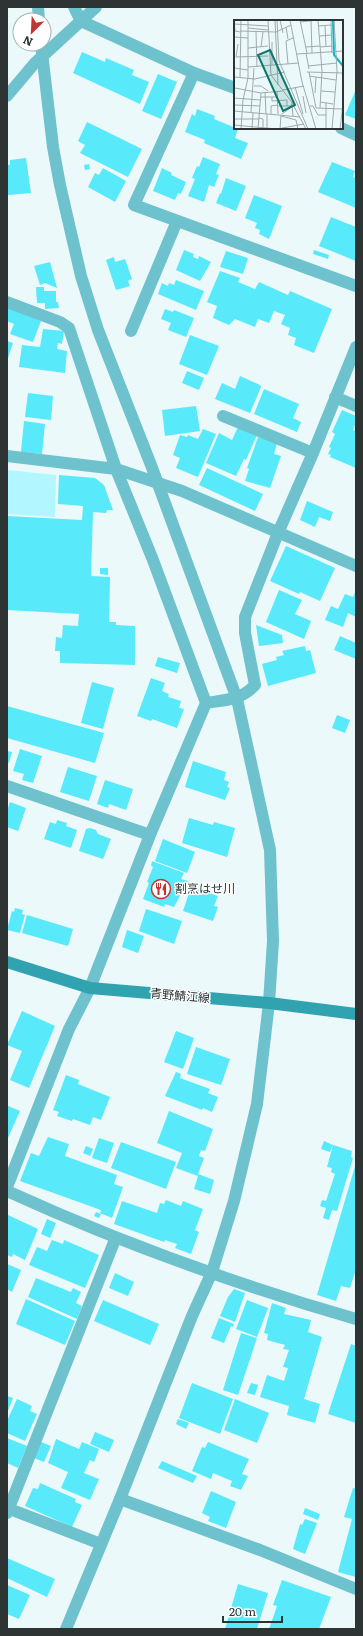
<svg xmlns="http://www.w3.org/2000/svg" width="363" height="1636" font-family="Literata,'Noto Sans JP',serif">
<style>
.green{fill:#b2f6ff}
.building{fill:#58e9fa}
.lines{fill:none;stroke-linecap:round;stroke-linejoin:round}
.minor{stroke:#6ec2cd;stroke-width:12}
.tertiary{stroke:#6ec2cd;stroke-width:12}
.secondary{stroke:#31a3b0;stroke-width:12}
.labels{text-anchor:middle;stroke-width:3;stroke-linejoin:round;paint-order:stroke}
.poi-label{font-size:12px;fill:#2e3434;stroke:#fff;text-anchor:start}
.street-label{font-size:12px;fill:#2e3434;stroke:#fff}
.inset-river{fill:none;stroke:#0bc;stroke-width:2}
.inset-road{fill:none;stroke:#a0aaab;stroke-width:1}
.view{fill:#0f766e;fill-opacity:0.15;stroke:#0f766e;stroke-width:2}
.inset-edge{fill:none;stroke:#2e3434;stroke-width:2}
</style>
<rect width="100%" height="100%" fill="#ecf9fb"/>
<path class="green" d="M7 470 56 475 55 517 7 514Z"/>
<path class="building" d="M82 52 105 62 106 58 134 70 132 75 149 82 140 104 73 73Z
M158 74 177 82 161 119 142 111Z
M356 89V119L345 115Z
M197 109 215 116 214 119 238 129 235 138 248 143 241 159 204 143 205 140 185 132 192 114 195 116Z
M87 122 142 149 128 177 80 153 85 145 78 141Z
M203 157 220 164 216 174 219 175 214 187 209 185 204 202 188 196 195 179 192 178 197 166 199 167Z
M26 158 31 193 9 195 7 194V165H10V160Z
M332 162 355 171 353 177 356 178V208L318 192Z
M89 164 90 169 85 170 84 165Z
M103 168 126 181 115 202 88 187 95 173 99 175Z
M162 168 172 173 171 175 186 182 181 194 178 193 175 200 153 191Z
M226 178 246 186 236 211 216 203 220 193 221 194Z
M254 195 282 206 269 239 259 234 260 230 255 228 257 223 245 218Z
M331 217 356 227V261L319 246Z
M184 250 194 254 193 257 198 259 199 256 211 262 200 281 176 270Z
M314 250 329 255 328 259 313 254Z
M226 251 248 258 243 274 220 267Z
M114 257 115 262 125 259 132 279 128 281 130 286 116 290 106 260Z
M50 262 57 288 45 283 40 285 34 266Z
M220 271 240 278 238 282 255 289 259 282 288 295 290 291 332 309 314 353 294 345 296 338 288 335 290 328 281 324 285 315 274 311 269 323 258 319 255 327 235 319 229 325 213 318 217 306 207 302Z
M176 280 204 291 196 310 158 294 162 283 168 286 169 283 174 285Z
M36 287H44V291H56V302H58L59 308 45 309V303H37Z
M7 307 41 321 33 342 10 334 14 324 7 321Z
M165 309 173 312 174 310 194 318 186 337 168 330 171 323 161 319Z
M43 329 64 331 62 344 58 343 57 349 67 351 65 373 19 367 22 345 40 347Z
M190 335 219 346 207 375 179 364Z
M7 341 13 343 7 361Z
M187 371 204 378 199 390 182 383Z
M240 376 260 385 261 387 250 413 215 399 222 383 235 389Z
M264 389 299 404 293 418 301 422 297 432 254 414Z
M28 393 53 396 51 420 25 417Z
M196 406 200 431 165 436 162 410Z
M342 410 356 416V422L353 430 356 431V468L330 457 331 455 328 454 331 448 329 447 335 434 332 432Z
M24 421 45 424 42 454 21 452Z
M238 427 257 435 246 460 244 459 236 476 206 463 219 433 232 440Z
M203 429 216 434 198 477 176 468 180 458 173 455 180 435 187 437 188 435 198 439Z
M258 437 277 443 274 454 281 456 270 488 245 481 249 469 247 468Z
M207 468 263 494 255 511 199 485Z
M59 475 95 478 104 485 113 510H107L106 513 93 512 91 576 110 577 109 622H116V625L135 626V665L60 663V651H55L56 637 62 638 63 625 78 626 79 614 7 610V516L82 520 83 506 58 504Z
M307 501 333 512 330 521 319 517 315 527 300 520Z
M286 546 335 568 320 601 300 592 299 594 270 581Z
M100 568H108V575L100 574Z
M279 590 302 600 295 614 311 621 304 639 266 622Z
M355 593 356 617 348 613 343 627 325 620 331 606 338 609 345 594 353 597Z
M256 625 282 635 283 643 259 646Z
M340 636 356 643V659L334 650Z
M305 646 306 651 310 650 316 673 268 686 262 664 277 660 276 657 284 655 282 651Z
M158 657 180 663 177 673 155 666Z
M151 678 165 683 162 691 169 694 168 697 181 701 179 708 184 709 177 728 152 719 151 721 137 716Z
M92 682 114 688 103 729 81 723Z
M7 706 104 733 95 763 7 738Z
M337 715 350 720 345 733 332 728Z
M20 749 42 756 33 783 22 780 24 774 13 771Z
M7 751 12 752 9 763 7 762Z
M193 761 226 772 224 780 229 782 227 787 230 788 225 800 185 787Z
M68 767 97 776 89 801 60 792Z
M105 780 133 789 126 810 109 804 108 808 97 804Z
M10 802 26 808 18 831 7 827V811Z
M189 818 213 825 214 822 235 828 227 857 182 843Z
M57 820 67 823 66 826 77 830 71 848 44 839 50 822 56 824Z
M90 828 96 830 98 834 111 839 103 859 79 851 86 829Z
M163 839 195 852 187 873 155 861Z
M152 861 184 873 181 879 188 881 183 895 181 894 174 907 165 904 164 907 143 899 149 883 147 882 153 867 151 866Z
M191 887 218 896 214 906 218 907 213 921 183 911Z
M15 908 23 910 22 914 25 915 20 933 7 930 12 911 14 912Z
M146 909 182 921 174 944 139 931Z
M27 915 73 929 68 946 22 933Z
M127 930 144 936 138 953 122 947Z
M22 1011 55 1026 29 1088 10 1080 22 1051 7 1045Z
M176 1031 194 1038 183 1069 164 1062Z
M196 1047 230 1059 221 1085 187 1074Z
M176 1072 181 1074 180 1078 210 1089 208 1093 218 1097 212 1112 203 1108 202 1110 165 1096Z
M66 1075 79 1080 78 1084 110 1097 101 1120 93 1117 90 1125 73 1119 72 1121 57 1116 59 1112 53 1110Z
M8 1106 20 1111 7 1140V1108Z
M169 1111 213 1129 205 1151 201 1150 199 1156 204 1158 198 1174 214 1180 210 1194 194 1189 198 1176 176 1168 182 1153 157 1143Z
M48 1137 69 1144 65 1156 117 1175 114 1184 123 1187 112 1218 100 1213 101 1210 20 1181 31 1153 39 1156Z
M99 1138 114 1143 107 1163 92 1158Z
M324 1141 333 1145 330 1152 321 1149Z
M121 1142 176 1162 166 1189 111 1168Z
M333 1145 352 1151 351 1157 353 1158 337 1211 332 1210 329 1220 323 1218 326 1208 320 1206 322 1200 326 1201 335 1174 331 1172 332 1168 327 1167Z
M86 1146 93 1149 90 1156 83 1153Z
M356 1163V1269L350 1288 341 1286 336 1301 317 1295Z
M166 1200 181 1206 183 1201 203 1209 195 1230 199 1232 191 1254 175 1248 177 1244 165 1240 164 1242 114 1224 122 1201 157 1213 160 1203 164 1204Z
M96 1212 101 1214 99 1218 94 1216Z
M8 1215 38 1229 25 1260 13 1254 12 1257 7 1255Z
M47 1219 56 1223 50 1238 41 1234Z
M52 1240 63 1244 64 1240 99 1255 85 1288 29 1265 37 1247 47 1251Z
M7 1264 21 1270 12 1292 7 1289Z
M115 1273 134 1282 128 1296 109 1288Z
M36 1278 71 1292 73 1288 81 1292 76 1303 82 1306 77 1319 28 1297Z
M234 1289 245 1293 235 1322 220 1316 228 1297Z
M26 1299 75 1321 65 1345 16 1324Z
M103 1300 159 1324 150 1345 94 1321Z
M247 1300 268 1308 257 1337 236 1329Z
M272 1303 286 1308 284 1314 311 1320 308 1332 322 1337 304 1399 320 1404 315 1423 287 1415 289 1406 260 1397 267 1375 284 1381 288 1368 283 1367 289 1350 283 1349 285 1345 267 1340 268 1334 264 1333Z
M219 1318 234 1324 233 1327 231 1326 224 1343 211 1338Z
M241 1333 257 1338 238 1395 223 1390Z
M351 1344 356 1346V1423L328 1414Z
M192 1383 233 1399 220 1434 179 1418Z
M251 1383 258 1385 255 1395 247 1393Z
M7 1396 13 1398 7 1413Z
M17 1399 32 1406 30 1411 37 1414 25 1441 7 1433V1421Z
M235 1399 269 1413 257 1443 224 1430Z
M178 1419 189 1423 186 1429 176 1424Z
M95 1432 114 1440 109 1452 90 1444Z
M7 1438 27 1446 18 1468 7 1463Z
M56 1439 79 1449 82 1442 99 1449 94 1462 90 1460 84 1473 99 1479 90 1500 61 1488 68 1472 48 1463Z
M41 1442 51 1446 44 1462 34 1458Z
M208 1442 249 1459 242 1474 248 1476 241 1490 230 1486 232 1481 213 1473 211 1479 192 1471 202 1447 205 1448Z
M162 1461 197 1476 193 1483 158 1468Z
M40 1483 76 1499 75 1502 82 1505 72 1527 25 1506 33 1488 38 1489Z
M353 1488 356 1489V1577L338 1572 352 1519 344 1517Z
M211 1491 236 1502 226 1528 208 1521 210 1517 202 1513Z
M305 1508 320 1514 318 1520 303 1514Z
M305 1519 317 1523 305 1554 293 1549 300 1524 302 1525Z
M7 1558 55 1579 47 1597 7 1578Z
M282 1580 331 1597 319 1629H269L277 1606 273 1605Z
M238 1584 268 1593 257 1629H225Z
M7 1585 30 1595 19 1619 7 1614Z"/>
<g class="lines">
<path class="minor" d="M74 7 81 21 194 73 235 88
M194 73 134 205 356 286
M7 96 34 64 96 7
M341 128 356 135
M7 302 60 322 69 328 116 469 182 491 356 566
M131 331 177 221
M335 397 356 406
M223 416 313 453
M7 456 116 469 153 560 206 703 150 835 90 988 69 1029 7 1187
M206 703C226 700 241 700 255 685L245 633V617L278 533 313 453 356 347
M7 786 150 835
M7 1191C119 1242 238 1285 356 1319
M120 1499 260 1550 356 1589
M7 1508 101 1544
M7 1513 116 1237"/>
<path class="tertiary" d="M38 7 39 20
M41 44 53 147 60 185 81 276 98 330 151 465 237 699 270 850 273 941 269 1003 257 1104 234 1201 212 1272 192 1316 120 1499 66 1629"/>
<path class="secondary" d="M7 962 90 988 269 1003 356 1014"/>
</g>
<defs>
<g id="restaurant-ring" transform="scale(1)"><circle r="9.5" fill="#fff" stroke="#c23432" stroke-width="1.5"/><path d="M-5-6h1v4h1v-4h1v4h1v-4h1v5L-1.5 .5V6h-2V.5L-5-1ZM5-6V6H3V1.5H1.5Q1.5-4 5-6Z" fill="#c23432"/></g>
</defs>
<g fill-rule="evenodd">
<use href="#restaurant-ring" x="161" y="889"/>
</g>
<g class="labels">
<g class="poi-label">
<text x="175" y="893">割烹はせ川</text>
</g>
<g class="street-label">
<text transform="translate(180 996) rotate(5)" y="4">青野鯖江線</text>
</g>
</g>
<g transform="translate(234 20)">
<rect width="109" height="109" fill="#ecf9fb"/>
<path class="inset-river" d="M99 0 100 35 109 46"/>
<path class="inset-road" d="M0 0 1 11 6 12M34 0 37 55 57 81 72 109M41 0 44 65M43 0 45 41 74 109M46 0 49 13M56 0 68 62 82 109M66 0 73 33M84 0 88 51 86 88M97 0 98 33M77 1 78 33M66 2 84 0M0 4 34 6M91 5 92 27M84 6 98 5M52 7 54 19M14 8 34 10M6 11 42 12 57 5M22 12 23 47M85 16 98 15M0 17 14 18M38 22V45M4 24 2 37 34 36M27 27 29 12M72 27 86 26M86 27 98 26M14 28 34 26M72 33 75 49M63 34 109 31M54 44 52 21 59 18M74 46 103 43M14 47 65 43M0 48 14 50M73 52 109 53M75 52 82 88 108 89M75 56 102 60M0 57 21 59 51 52M6 58 7 0M0 61V79M20 66H27L34 71M61 67 69 94M1 68 27 73 49 71M49 70 70 66M43 71 44 94M87 71 101 72M31 72 32 94M81 73 82 57M69 76 72 93M27 77H44M38 77V81L53 80V86M0 78 26 80M86 82 99 84M0 85 26 86M44 86H58L59 96M76 86H79L84 95H92M0 91 66 97M17 92 20 48M33 94V108M37 94V86L44 85M48 94 55 89 59 82 55 70M47 96 62 100 64 109M25 98 29 99V108M0 99H25M0 105 43 109 70 104M7 109 9 80 14 58V0M18 109 19 93M24 109 27 73M46 109 47 95M92 109V83M98 109 103 51 100 0M106 109 109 84"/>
<path class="view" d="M36 30 61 85 49 91 24 35Z"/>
<rect width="109" height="109" class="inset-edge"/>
</g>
<rect width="363" height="1636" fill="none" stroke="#2e3434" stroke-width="16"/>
<g transform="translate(32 32) rotate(204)"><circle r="19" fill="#ffffff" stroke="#abaeae"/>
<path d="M0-3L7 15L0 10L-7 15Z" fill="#c23432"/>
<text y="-6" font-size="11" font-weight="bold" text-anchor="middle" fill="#2e3434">N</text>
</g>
<path d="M223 1616v6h59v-6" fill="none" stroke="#2e3434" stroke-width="2"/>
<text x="229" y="1616" font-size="12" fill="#2e3434" stroke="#ffffff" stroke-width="3" paint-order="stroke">20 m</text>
</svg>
